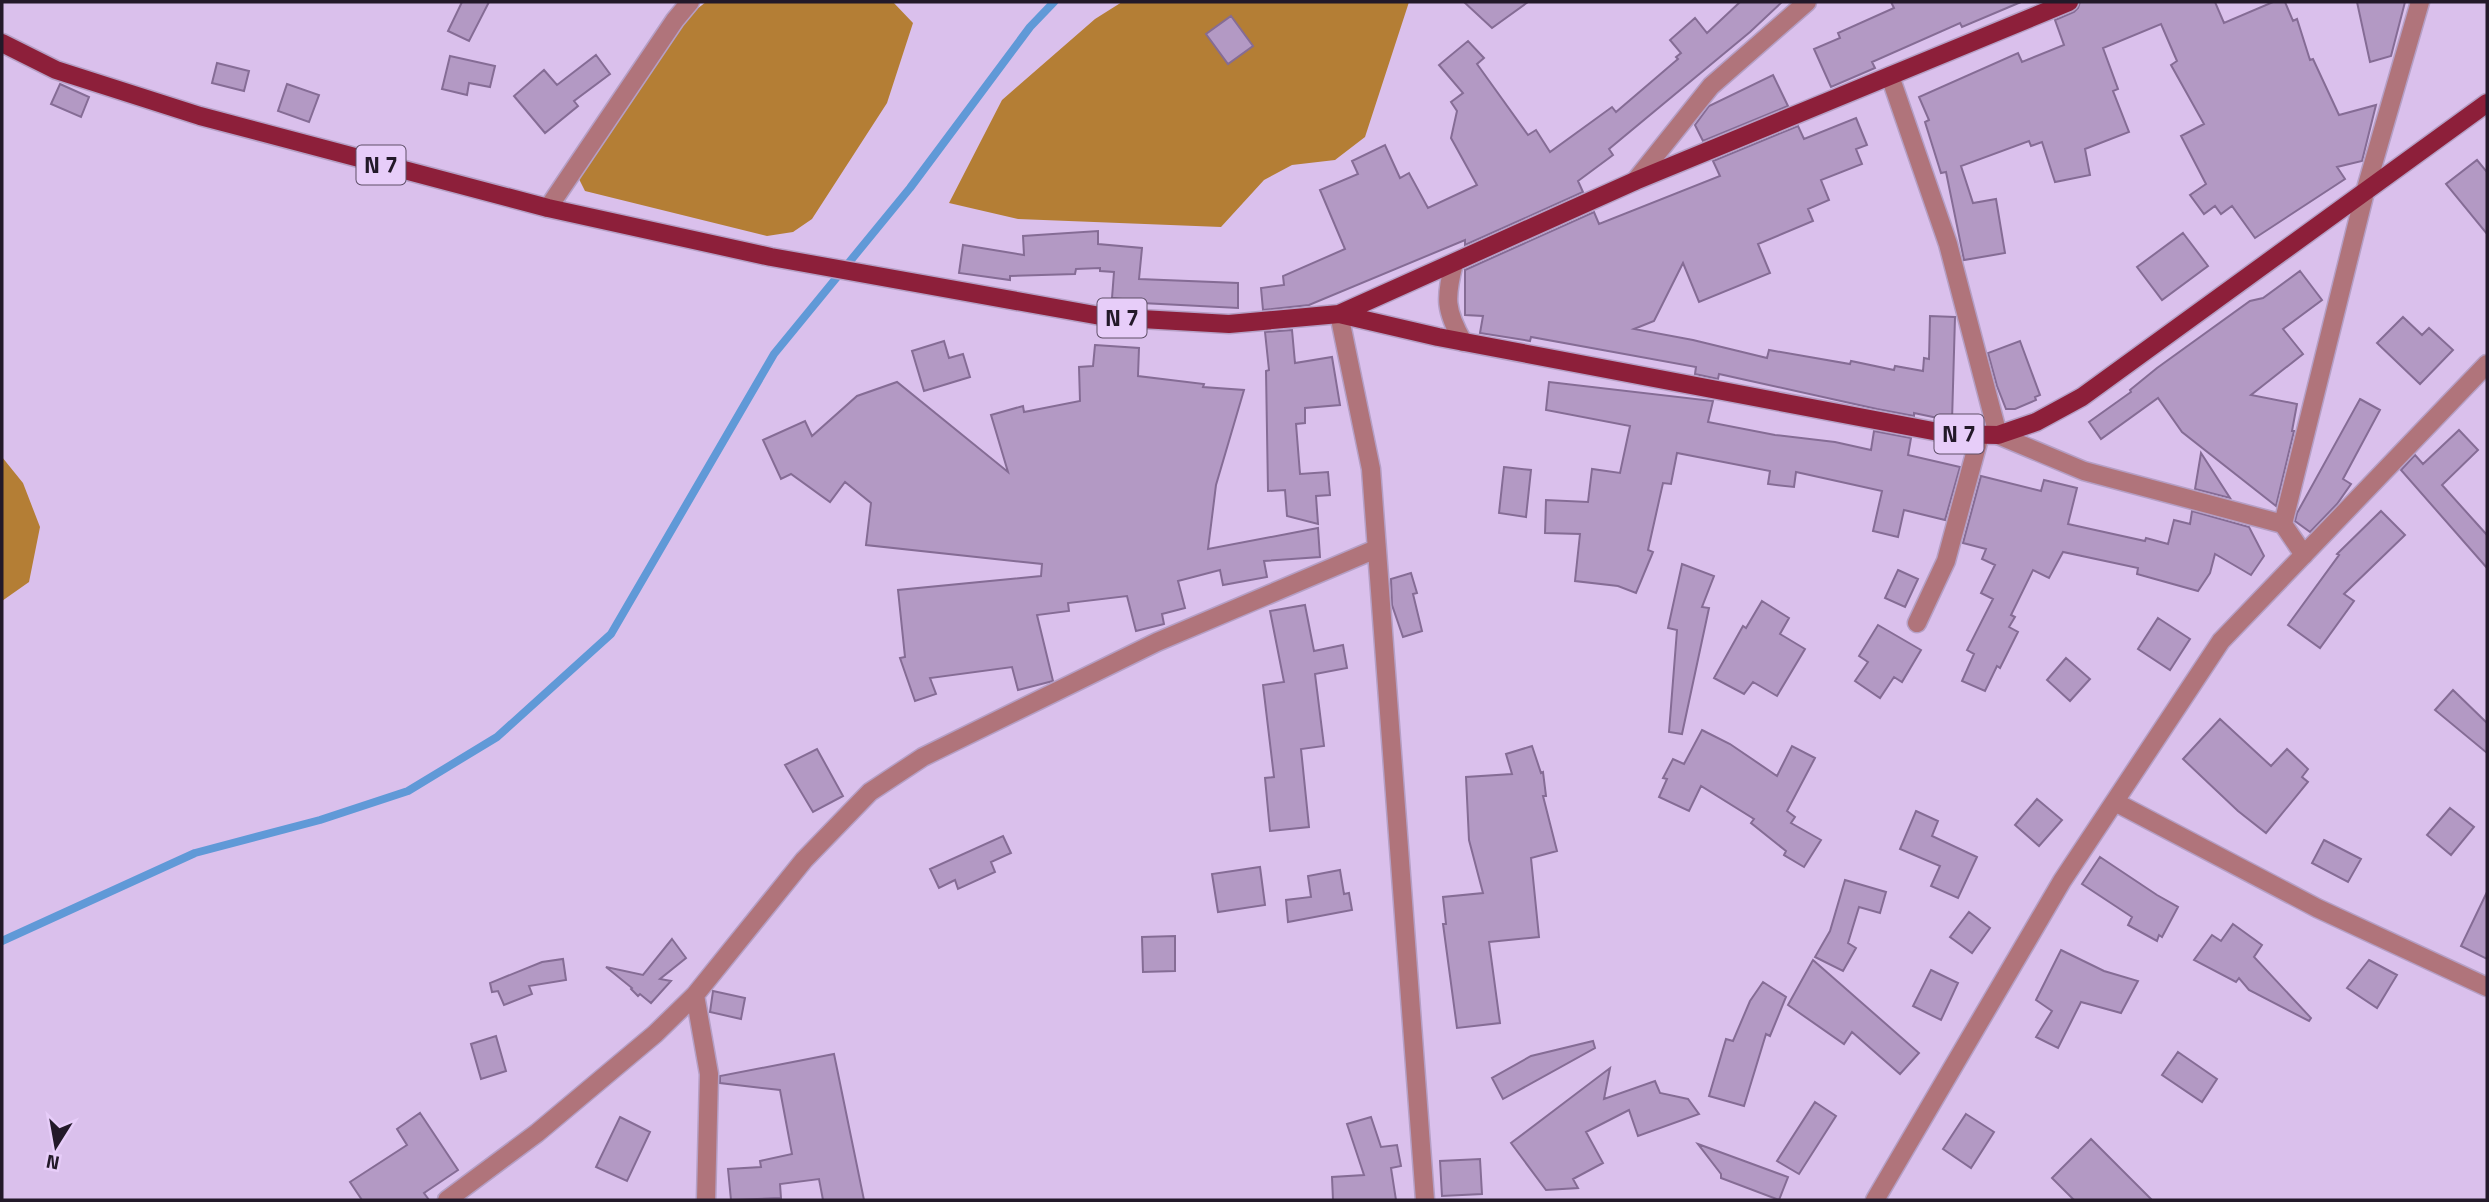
<svg xmlns="http://www.w3.org/2000/svg" width="2489" height="1202" font-family="'Titillium Web',sans-serif">
<style>
.forest{fill:#b47e35}
.lines{fill:none;stroke-linecap:round;stroke-linejoin:round}
.stream{stroke:#6099d7;stroke-width:8}
.building{fill:#b399c4;stroke:#856c95;stroke-width:2}
.minor-casing{stroke:#b59fc5;stroke-width:21}
.major-casing{stroke:#b59fc5;stroke-width:21}
.minor{stroke:#b0747b;stroke-width:18}
.major{stroke:#8d1f3a;stroke-width:18}
.labels{text-anchor:middle;stroke-width:5;stroke-linejoin:round;paint-order:stroke}
.shield{fill:#e7cdf9;stroke:#5e4f67;stroke-width:2}
.shield-label{font-size:23px;font-weight:bold;fill:#231929}
</style>
<rect width="100%" height="100%" fill="#dac0ec"/>
<path class="forest" d="M706 2H893L913 23 887 103 812 219 793 232 767 236 585 191 576 173 593 140 693 12Z
M1122 2H1409L1365 137 1335 160 1292 165 1264 180 1221 227 1018 219 949 203 1002 100 1095 19Z
M2 457 23 483 40 527 29 582 2 601Z"/>
<g class="lines">
<path class="stream" d="M2 941 195 853 320 820 408 791 497 737 611 634 774 354 910 188 1030 27 1054 2"/>
</g>
<path class="building" d="M462 2H489L469 41 448 31Z
M1464 2H1528L1492 28Z
M1740 2H1782L1750 32 1609 149 1613 155 1578 181 1583 192 1465 245V240L1309 305 1263 310 1261 288 1284 285 1283 276 1345 249 1320 190 1358 174 1352 161 1385 145 1400 178 1409 173 1428 208 1477 185 1451 138 1457 111 1451 102 1463 93 1439 65 1468 41 1484 58 1477 64 1528 135 1536 130 1550 152 1612 107 1616 112 1678 59 1676 57 1681 53 1670 40 1695 18 1707 33Z
M1891 2H2021L1962 27 1960 23 1872 62 1875 68 1831 87 1814 49 1840 38 1838 33 1894 8Z
M2080 2H2215L2224 23 2273 2H2285L2293 21 2297 19 2310 60 2313 59 2339 115 2376 105 2362 161 2337 167 2345 179 2255 238 2232 206 2221 214 2215 206 2204 214 2190 195 2206 184 2181 136 2204 124 2171 65 2177 61 2161 24 2103 48 2118 89 2113 91 2129 132 2085 149 2090 175 2055 182 2042 142 2031 146 2029 141 1961 166 1973 203 1996 199 2005 253 1964 260 1946 172 1941 173 1925 122 1929 120 1919 97 2018 53 2022 62 2064 45 2055 20 2074 12 2078 8Z
M2357 2H2405L2391 56 2370 62Z
M1231 16 1253 46 1228 64 1206 34Z
M596 55 610 74 574 101 578 106 545 133 514 96 544 70 557 85Z
M450 56 495 66 490 87 469 83 467 95 442 89Z
M217 63 249 71 244 91 212 83Z
M1773 75 1788 106 1703 141 1695 125 1709 106Z
M60 84 89 97 81 117 51 104Z
M287 84 319 95 309 122 278 111Z
M1856 118 1867 145 1856 149 1862 164 1821 180 1829 200 1808 209 1813 221 1758 244 1770 273 1699 302 1683 263 1654 321 1634 329 1693 340 1767 358 1769 350 1850 364 1851 361 1894 370 1895 366 1923 371 1924 358 1929 359 1930 316 1955 317 1952 421 1914 413V416L1877 409 1719 374 1718 379 1695 374 1696 367 1531 337 1530 341 1480 333 1483 316 1465 315V270L1594 212 1599 224 1720 176 1713 161 1798 126 1804 139Z
M2477 160 2487 172V234L2446 184Z
M1098 231V244L1142 248 1139 279 1238 283V308L1142 303V301L1112 298 1114 272 1100 271V268L1076 269 1075 274 1010 276V280L959 273 963 245 1024 255 1023 236Z
M2183 233 2208 266 2162 300 2137 267Z
M2300 271 2322 300 2283 329 2303 354 2251 395 2297 404 2292 431H2294L2276 506 2182 432 2158 398 2101 439 2089 422 2131 392 2130 390 2157 368 2250 301 2263 298Z
M2403 317 2422 335 2429 328 2453 350 2420 384 2377 343Z
M1292 330 1295 363 1332 357 1340 405 1305 408V423L1296 424 1300 474 1328 472 1330 495 1316 496 1318 524 1287 516 1285 490 1268 491 1266 371 1269 370 1265 332Z
M944 341 949 358 963 354 970 377 924 391 912 351Z
M2020 341 2040 395 2035 397 2036 400 2015 409H2006L1997 386 1988 353Z
M1095 345 1139 348 1138 376 1204 384 1203 387 1244 390 1216 485 1208 549 1318 528 1320 557 1264 561 1267 577 1223 585 1220 570 1178 581 1185 608 1162 614 1164 624 1136 631 1127 596 1068 603 1069 611 1037 615 1053 681 1018 690 1012 667 930 678 936 694 915 701 900 658 905 657 898 590 1041 576 1042 564 866 545 871 503 845 482 830 502 791 474 781 479 763 440 805 421 812 436 857 396 897 382 1008 472 991 415 1023 406 1024 412 1080 401 1079 367 1093 366Z
M1549 382 1713 401 1708 422 1775 435 1835 442 1871 450 1874 431 1911 438 1908 455 1960 467 1945 520 1904 510 1898 537 1873 531 1882 491 1796 472 1794 487 1768 484 1770 471 1677 453 1671 484 1663 483 1648 550 1653 552 1636 593 1618 586 1575 581 1580 534 1545 533 1546 500 1588 502 1592 469 1620 473 1630 426 1546 410Z
M2360 399 2380 410 2343 479 2351 484 2337 504 2310 532 2295 521 2297 513Z
M2459 430 2478 450 2442 485 2487 535V568L2401 470 2415 455 2423 464Z
M2201 453 2230 498 2195 489Z
M1504 467 1531 470 1526 517 1499 513Z
M1981 476 2041 491 2044 480 2077 488 2068 524 2145 541 2146 538 2168 544 2174 520 2190 524 2192 511 2249 527 2264 556 2251 575 2215 554 2210 573 2198 591 2137 574 2138 568 2063 552 2049 578 2033 570 2011 615 2015 617 2009 627 2018 632 2000 668 1997 666 1985 691 1962 681 1974 654 1967 650 1993 599 1981 593 1995 565 1982 559 1986 549 1963 543Z
M2381 511 2405 535 2344 594 2354 601 2320 648 2288 625 2339 555 2337 554Z
M1682 564 1714 576 1702 607 1709 608 1682 734 1669 732 1677 630 1668 628Z
M1898 570 1918 579 1905 607 1885 598Z
M1411 573 1417 593 1413 594 1422 631 1403 637 1392 605 1391 579Z
M1762 601 1789 618 1780 634 1805 649 1777 696 1753 682 1744 694 1714 678 1743 626 1746 628Z
M1305 605 1314 651 1343 645 1347 668 1315 674 1324 746 1301 749 1309 827 1270 831 1265 778 1274 777 1263 685 1284 682 1270 611Z
M2158 618 2190 639 2170 670 2138 649Z
M1878 625 1921 650 1902 682 1894 677 1880 698 1855 681 1868 662 1859 656Z
M2066 658 2090 679 2070 701 2047 680Z
M2453 690 2487 723V753L2435 710Z
M2220 719 2271 766 2287 749 2308 769 2302 777 2308 782 2266 833 2238 811 2183 759Z
M1702 730 1730 744 1777 776 1792 746 1815 758 1787 811 1795 817 1791 823 1821 840 1804 867 1784 855 1786 851 1751 823 1754 819 1701 786 1689 811 1659 797 1667 779 1663 778 1673 759 1684 764Z
M1532 746 1541 773 1543 772 1546 796H1543L1557 851 1531 858 1539 937 1489 942 1500 1023 1457 1028 1443 924H1446L1443 897 1483 893 1469 840 1466 777 1512 774 1506 754Z
M817 749 843 796 813 812 785 765Z
M2037 799 2062 820 2039 846 2015 825Z
M2450 808 2474 827 2451 855 2427 835Z
M1916 811 1938 821 1932 836 1977 857 1958 898 1931 886 1940 866 1900 849Z
M1003 836 1011 853 991 862 995 872 958 889 955 880 939 888 930 869Z
M2324 840 2361 859 2348 882 2312 863Z
M2100 857 2157 895 2178 907 2162 937 2159 935 2157 941 2128 925 2132 917 2082 884Z
M1260 867 1265 905 1218 912 1212 874Z
M1340 870 1344 894 1349 893 1352 910 1288 922 1286 900 1311 897 1308 876Z
M1845 880 1886 892 1880 913 1859 907 1848 943 1856 948 1843 971 1815 957 1830 931Z
M2487 892V959L2461 946Z
M1969 912 1990 928 1972 953 1950 937Z
M2233 924 2262 945 2254 957 2311 1018 2309 1021 2249 990 2239 978 2236 982 2194 960 2212 935 2221 941Z
M1175 936V971L1143 972 1142 937Z
M672 939 686 958 660 979 671 981 651 1003 640 994 638 996 631 989 632 988 606 967 643 975Z
M2061 950 2104 971 2138 981 2121 1013 2081 1002 2058 1048 2036 1037 2052 1011 2036 1000Z
M563 959 566 980 529 986 532 994 504 1005 498 991 492 992 490 983 542 962Z
M1813 960 1919 1053 1900 1074 1852 1032 1844 1044 1788 1005Z
M2369 960 2397 975 2377 1008 2347 988Z
M1931 970 1958 983 1941 1020 1913 1006Z
M1763 982 1786 997 1770 1036 1766 1034 1744 1106 1709 1096 1726 1039 1733 1041 1750 1001Z
M713 991 745 998 741 1019 710 1012Z
M496 1036 506 1071 481 1079 471 1044Z
M1593 1041 1595 1048 1503 1099 1492 1078 1531 1056Z
M2178 1052 2217 1079 2202 1102 2162 1075Z
M834 1054 864 1200H823L819 1179 780 1184 781 1198 731 1200 728 1169 761 1167 760 1161 792 1154 780 1090 720 1083V1076Z
M1610 1068 1604 1099 1655 1081 1660 1093 1688 1099 1699 1114 1638 1136 1629 1110 1586 1132 1603 1163 1573 1179 1578 1188 1546 1190 1511 1143Z
M1815 1102 1836 1116 1799 1174 1777 1161Z
M420 1113 458 1170 424 1193 429 1200H362L350 1182 407 1145 397 1129Z
M1966 1114 1994 1132 1971 1168 1943 1149Z
M620 1117 650 1132 627 1181 596 1167Z
M1371 1117 1381 1147 1397 1145 1401 1166 1391 1168 1396 1200H1333L1332 1177 1364 1175 1347 1124Z
M2091 1139 2152 1200H2074L2052 1178Z
M1698 1144 1788 1177 1779 1200 1721 1178V1174Z
M1480 1159 1482 1194 1442 1196 1440 1161Z"/>
<g class="lines">
<g class="minor-casing">
<path id="minor" d="M1890 76 1948 244 1998 435 2084 471 2283 524 2304 555
M1635 181 1711 86 1807 2
M548 208 675 20 690 2
M1454 263C1445 298 1445 310 1463 342
M1339 314 1371 469 1425 1200
M2283 524 2365 192 2420 2
M1917 623 1946 561 1980 435
M2115 802 2317 908 2487 987
M695 995 709 1074 706 1200
M447 1200 537 1133 655 1034 695 995 804 860 870 792 923 757 1157 642 1376 549
M1875 1200 2062 881 2221 641 2487 364"/>
</g>
<g class="major-casing">
<path id="major" d="M2 43 56 70 200 116 548 208 771 257 1106 317 1229 324 1339 314 1635 181 2069 2
M1339 314 1438 337 1949 434 1998 435 2036 422 2082 397 2487 103"/>
</g>
<use href="#minor" class="minor"/>
<use href="#major" class="major"/>
</g>
<g class="labels">
<g class="shield">
<rect x="356.5" y="145.5" width="49" height="39" rx="5"/>
<rect x="1097.5" y="298.5" width="49" height="39" rx="5"/>
<rect x="1934.5" y="414.5" width="49" height="39" rx="5"/>
</g>
<g class="shield-label">
<text x="381" y="173">N 7</text>
<text x="1122" y="326">N 7</text>
<text x="1959" y="442">N 7</text>
</g>
</g>
<rect width="2489" height="1202" fill="none" stroke="#231929" stroke-width="7"/>
<g transform="translate(56 1146) rotate(191)" stroke="#e7cdf9" stroke-width="5" paint-order="stroke">
<path d="M0-5L12 26L0 18L-12 26Z" fill="#231929"/>
<text y="-10" font-size="19" font-weight="bold" text-anchor="middle" fill="#231929">N</text>
</g>
</svg>
